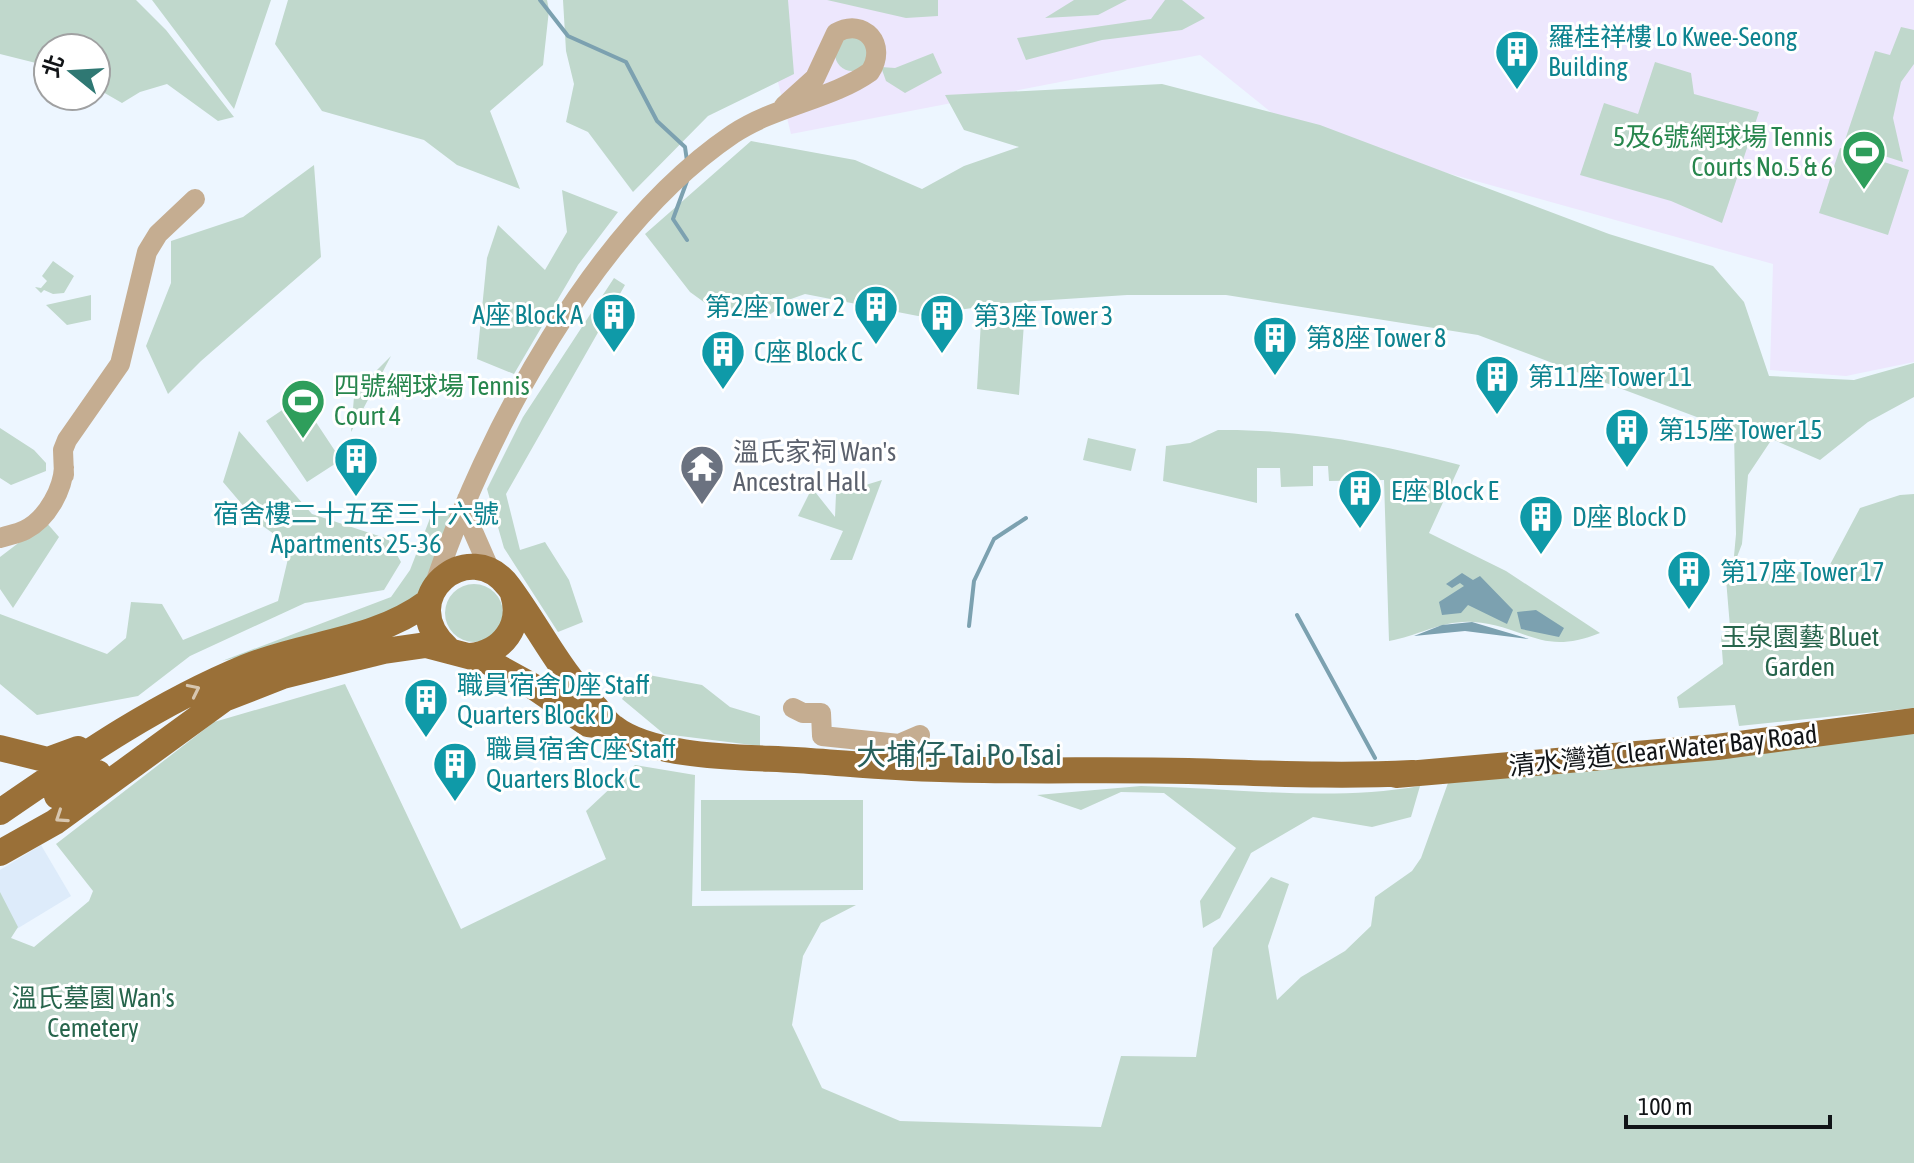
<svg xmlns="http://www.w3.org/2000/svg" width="1914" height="1163" font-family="'Asap Condensed','Noto Sans TC',sans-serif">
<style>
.built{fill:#ddebfa}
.education{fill:#ede7fd}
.green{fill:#c0d8cc}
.water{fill:#7ca1b0}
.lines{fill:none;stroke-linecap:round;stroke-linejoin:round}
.stream{stroke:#7ca1b0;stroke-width:4}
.minor{stroke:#c5ad91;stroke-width:20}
.major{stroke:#9a7038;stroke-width:26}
.oneway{stroke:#d7c6af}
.labels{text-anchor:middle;stroke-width:6;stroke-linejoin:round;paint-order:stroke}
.culture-label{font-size:26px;fill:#0d838f;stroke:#fff;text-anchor:start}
.leisure-label{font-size:26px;fill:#27864d;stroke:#fff;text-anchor:end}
.worship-label{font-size:26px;fill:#5b616d;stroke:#fff;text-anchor:start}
.park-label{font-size:26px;fill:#27654c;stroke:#fff}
.street-label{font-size:26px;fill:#111417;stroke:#fff}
.quarter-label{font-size:30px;fill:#28615d;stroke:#fff}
</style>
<rect width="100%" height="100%" fill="#edf6ff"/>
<path class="built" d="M41 845 71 896 15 930 0 905V870Z"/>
<path class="education" d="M691 0H1914V362L1846 376 1770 370 1773 264 1293 130 1200 55 791 134 777 78Z"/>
<path class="green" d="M0 0H136L166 30 234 117 218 121 167 84 140 92 122 103 96 88V48H48V66L0 54Z
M152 0H271L234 109Z
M288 0H547L549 10 543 65 490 111 520 189 457 165 424 140 322 111 275 44Z
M563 0H788L794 74 708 116 633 192 588 132 566 122 574 84 566 51Z
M827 0H938V16L906 18Z
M1074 0H1127L1098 15 1045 18Z
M1165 0H1182L1205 18 1182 30 1102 40 1026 60 1017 38 1151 19Z
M1901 27 1914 30V64L1901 82 1893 118 1903 162 1844 143 1875 51 1890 55Z
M835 54a17 17 0 1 1 34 0a17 17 0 1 1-34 0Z
M933 53 942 73 905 93 886 81 881 67 895 68Z
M1655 62 1691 73 1694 94 1759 112 1722 223 1671 201 1580 175 1604 103 1638 114Z
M1162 84 1320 125 1609 234 1713 266 1744 302 1769 376 1854 380 1914 363V397L1868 422 1820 460 1772 439 1748 475 1742 544 1733 567 1736 534 1734 431 1478 335 1226 295H1127L1006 303 918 316 805 294 791 299 764 319 719 313 690 292 645 234 751 141 855 160 922 189 964 166 1019 147 964 130 945 95Z
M1840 148 1909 170 1888 235 1819 213Z
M314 165 321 257 201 361 168 394 146 346 171 283V241L243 217Z
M562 190 618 212 578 265 514 374 477 359 487 258 498 225 545 270 567 232Z
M53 261 74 276 64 293 53 294 44 290 41 293 35 287 41 288 47 281 42 276Z
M614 278 625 285 506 494 520 550 545 542 569 580 583 622 558 632 504 548 487 489 523 417Z
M91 295V320L67 325 46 305Z
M981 321 1024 323 1019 395 977 389Z
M391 356 351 432 354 397 335 388 345 376 369 378Z
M300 398 341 460 307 482 266 421Z
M0 428 34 450 46 463V471L11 485 0 478Z
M1218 430C1299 429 1381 444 1460 465L1429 533 1506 571 1600 633C1540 657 1527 626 1473 622 1443 620 1418 636 1389 641L1384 480 1329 481 1328 466H1313V486L1281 487 1280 468H1257V503L1163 481 1166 446 1190 443Z
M239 431 312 514 388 539 401 562 384 590 305 603 190 656 138 696 37 715 0 684V614L107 654 126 638 131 602 162 604 183 640 278 601 291 546 257 522 223 482Z
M1088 438 1136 449 1131 471 1083 460Z
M882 480 852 560H830L843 531 798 516 812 488 835 517 836 494Z
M1914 494V708L1739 726 1735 705 1679 708 1677 697 1723 664 1721 636 1730 627 1726 579 1768 581 1771 570 1825 574 1860 508 1900 495Z
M434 508 451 514C440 543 431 580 410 603 390 625 257 653 222 661L391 597 410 570Z
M46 522 59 537 13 608 0 589V557Z
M445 613a29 29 0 1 1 58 0a29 29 0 1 1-58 0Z
M638 673 702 685 730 707 760 716V746L664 734 622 699Z
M345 684 461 929 606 859 586 811 635 765 695 775 692 906 856 905 821 923 803 956 792 1025 822 1088 900 1121 1101 1127 1121 1056 1196 1057 1213 948 1271 877 1289 884 1268 946 1277 1000 1301 977 1345 951 1371 926 1375 897 1412 871 1421 858 1448 783 1914 733V1163H0V892L18 927 11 938 34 947 89 901 93 891 56 844 214 722Z
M1141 786C1233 788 1329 802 1420 786L1411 817 1372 827 1313 817 1251 853 1220 918 1203 928 1200 901 1236 848 1164 793 1121 792 1081 810 1037 795Z
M701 800H863V890L701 891Z"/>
<path class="water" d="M1462 573 1473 580 1480 576 1513 610 1507 624 1468 605 1461 613 1442 615 1439 602 1464 586 1460 583 1452 588 1446 584Z
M1536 610 1564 628 1559 637 1521 629 1517 612Z
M1472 622 1529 639 1465 631 1414 636 1442 625Z"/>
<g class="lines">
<path class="stream" d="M540 0 568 36 626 62 657 121 685 147 687 161
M687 181 673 219 687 240
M1297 615 1375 758
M969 626 974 581 994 539 1026 518"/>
<path class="minor" d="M64 475 63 450 67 440 120 364 147 252 158 234 195 199
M467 499 468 520 490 570
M0 538C9 535 17 534 25 530 49 518 63 487 64 467
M433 589C485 433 594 228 733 134 775 106 832 99 870 72 888 45 864 17 836 33L815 78 784 106
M793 708 803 713H821L822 736 899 744 920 735"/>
<path class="major" d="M447 648C392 598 470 533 509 587 540 629 559 671 597 709 602 715 606 722 613 727 653 759 746 757 795 760 844 763 892 768 940 769 1023 772 1106 769 1188 771 1263 773 1337 777 1412 773
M470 656C503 653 523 625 513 594
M0 748 48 760 78 749
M1396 775 1717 747 1914 721
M57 796 98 773
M0 812C80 757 156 704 246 667 307 642 374 642 428 602
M0 853 55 822 224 699 283 676 384 651 426 645 487 661 534 687 588 724 612 727"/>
</g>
<defs><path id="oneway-chevron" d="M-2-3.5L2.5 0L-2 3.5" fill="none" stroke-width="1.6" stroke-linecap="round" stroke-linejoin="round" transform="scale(2)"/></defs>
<g class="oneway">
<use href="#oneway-chevron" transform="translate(194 690) rotate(-26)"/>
<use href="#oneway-chevron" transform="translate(61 817) rotate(146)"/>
</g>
<defs>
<g id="building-pin" transform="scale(2.3)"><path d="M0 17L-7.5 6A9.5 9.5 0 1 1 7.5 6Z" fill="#0f9aa8" stroke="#fff"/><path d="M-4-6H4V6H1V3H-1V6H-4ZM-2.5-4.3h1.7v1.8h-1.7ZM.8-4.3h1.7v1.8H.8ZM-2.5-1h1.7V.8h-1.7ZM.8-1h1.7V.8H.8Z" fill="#fff"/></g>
<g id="stadium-pin" transform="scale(2.3)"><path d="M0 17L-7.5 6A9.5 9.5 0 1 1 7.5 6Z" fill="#2e9e5b" stroke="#fff"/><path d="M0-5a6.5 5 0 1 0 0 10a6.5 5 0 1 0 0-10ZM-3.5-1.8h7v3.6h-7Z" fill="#fff"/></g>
<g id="temple-pin" transform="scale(2.3)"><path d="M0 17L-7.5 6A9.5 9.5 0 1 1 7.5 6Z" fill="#6b7280" stroke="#fff"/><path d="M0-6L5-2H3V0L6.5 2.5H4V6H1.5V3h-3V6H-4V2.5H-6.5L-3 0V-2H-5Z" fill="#fff"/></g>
</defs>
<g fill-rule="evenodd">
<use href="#building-pin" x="1517" y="52"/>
<use href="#stadium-pin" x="1864" y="152"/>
<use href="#building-pin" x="876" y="307"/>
<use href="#building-pin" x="614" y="315"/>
<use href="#building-pin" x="942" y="316"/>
<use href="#building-pin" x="1275" y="338"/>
<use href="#building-pin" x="723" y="352"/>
<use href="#building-pin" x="1497" y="377"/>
<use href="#stadium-pin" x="303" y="401"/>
<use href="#building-pin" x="1627" y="430"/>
<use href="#building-pin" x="356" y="459"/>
<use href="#temple-pin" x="702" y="467"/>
<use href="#building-pin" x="1360" y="491"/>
<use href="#building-pin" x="1541" y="517"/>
<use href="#building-pin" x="1689" y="572"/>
<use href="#building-pin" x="426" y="700"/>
<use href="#building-pin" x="455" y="764"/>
</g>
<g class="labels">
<g class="culture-label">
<text x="1548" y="46">羅桂祥樓 Lo Kwee-Seong<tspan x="1548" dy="30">Building</tspan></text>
<text x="845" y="316" text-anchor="end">第2座 Tower 2</text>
<text x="583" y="324" text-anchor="end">A座 Block A</text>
<text x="973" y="325">第3座 Tower 3</text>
<text x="1306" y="347">第8座 Tower 8</text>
<text x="754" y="361">C座 Block C</text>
<text x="1528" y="386">第11座 Tower 11</text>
<text x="1658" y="439">第15座 Tower 15</text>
<text x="1391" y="500">E座 Block E</text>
<text x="356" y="523" text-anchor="middle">宿舍樓二十五至三十六號<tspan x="356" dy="30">Apartments 25-36</tspan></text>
<text x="1572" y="526">D座 Block D</text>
<text x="1720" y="581">第17座 Tower 17</text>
<text x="457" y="694">職員宿舍D座 Staff<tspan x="457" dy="30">Quarters Block D</tspan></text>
<text x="486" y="758">職員宿舍C座 Staff<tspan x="486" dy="30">Quarters Block C</tspan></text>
</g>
<g class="leisure-label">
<text x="1833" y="146">5及6號網球場 Tennis<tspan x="1833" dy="30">Courts No.5 &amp; 6</tspan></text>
<text x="334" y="395" text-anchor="start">四號網球場 Tennis<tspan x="334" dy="30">Court 4</tspan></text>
</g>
<g class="worship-label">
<text x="733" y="461">溫氏家祠 Wan's<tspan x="733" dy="30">Ancestral Hall</tspan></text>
</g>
<g class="park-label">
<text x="1800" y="646">玉泉園藝 Bluet<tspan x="1800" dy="30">Garden</tspan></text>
<text x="93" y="1007">溫氏墓園 Wan's<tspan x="93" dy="30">Cemetery</tspan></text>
</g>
<g class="street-label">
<text transform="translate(1663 750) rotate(-6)" y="9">清水灣道 Clear Water Bay Road</text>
</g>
<g class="quarter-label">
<text x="959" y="765">大埔仔 Tai Po Tsai</text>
</g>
</g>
<g transform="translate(72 72) rotate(288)"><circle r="38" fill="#ffffff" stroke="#a0a1a2" stroke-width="2"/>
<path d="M0-6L14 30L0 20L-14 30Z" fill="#2f7873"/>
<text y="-12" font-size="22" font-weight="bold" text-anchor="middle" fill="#111417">北</text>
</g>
<path d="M1626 1115v12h204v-12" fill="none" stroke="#111417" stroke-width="4"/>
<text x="1638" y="1115" font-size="24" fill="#111417" stroke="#ffffff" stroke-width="6" paint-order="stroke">100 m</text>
</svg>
